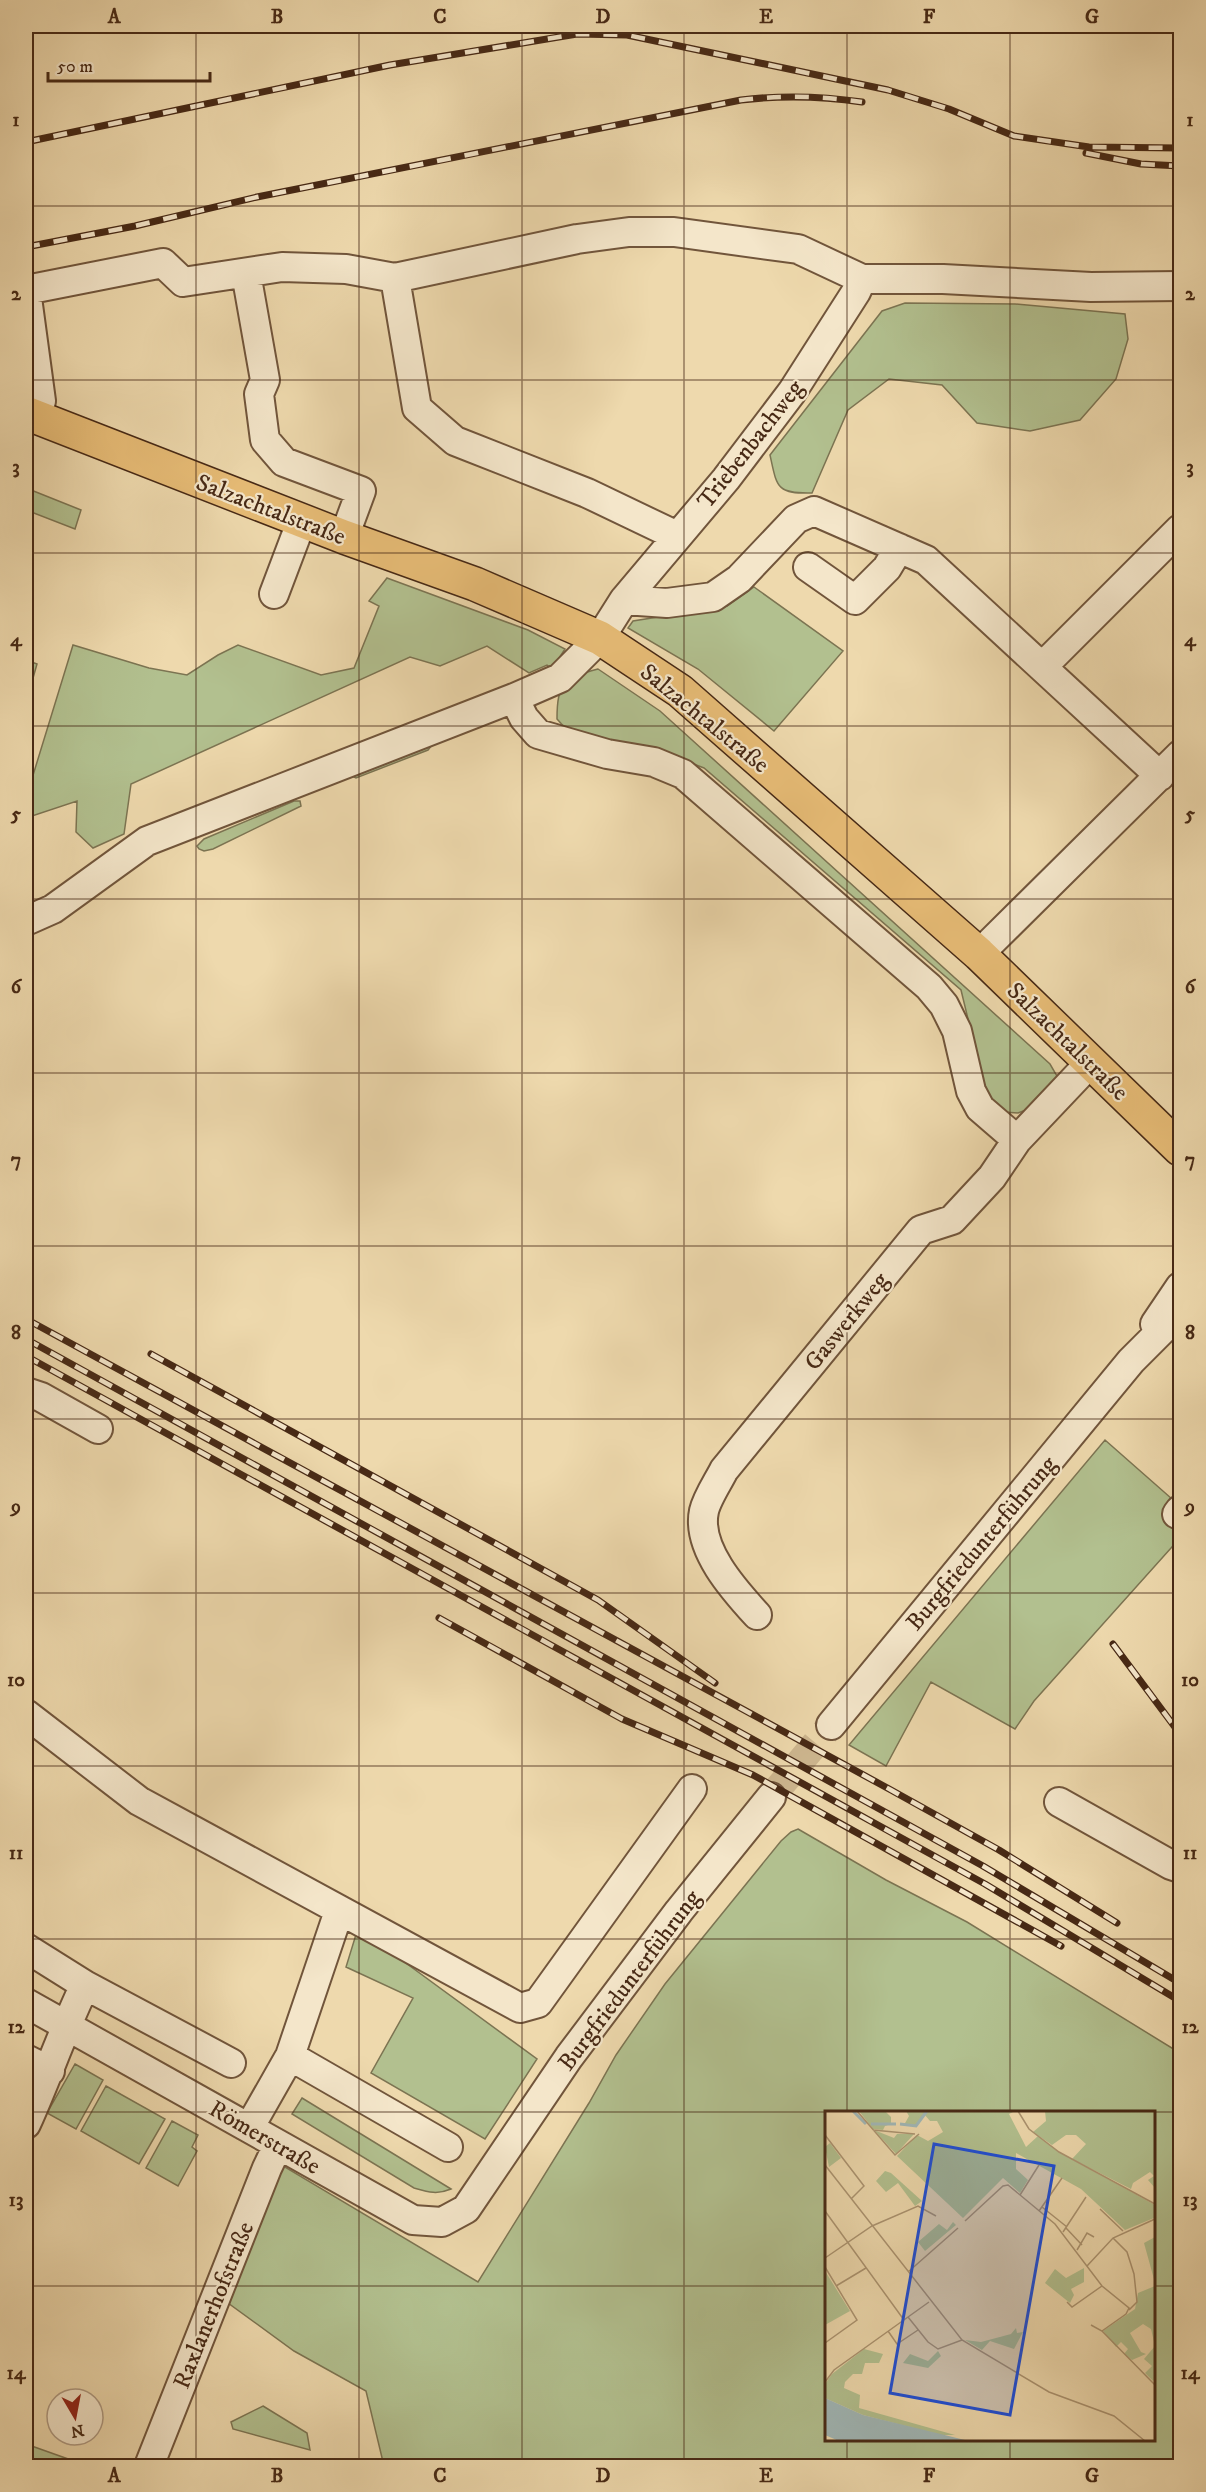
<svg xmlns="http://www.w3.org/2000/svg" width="1206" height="2492" font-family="'IM FELL DW Pica',serif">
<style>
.green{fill:#b2c08f;stroke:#7c7452;stroke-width:1.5;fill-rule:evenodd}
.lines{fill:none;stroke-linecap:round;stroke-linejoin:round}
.minor-tunnel{stroke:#cdb68f;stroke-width:28;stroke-dasharray:28 14;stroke-linecap:butt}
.minor-casing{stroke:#71553b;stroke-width:32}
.major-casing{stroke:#472915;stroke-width:36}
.minor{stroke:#f4e6ca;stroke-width:28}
.major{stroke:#e7bc76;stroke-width:33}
.rail-casing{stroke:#472915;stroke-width:7}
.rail{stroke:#f4e6ca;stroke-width:4.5;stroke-dasharray:14;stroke-linecap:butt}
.grid{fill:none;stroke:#472915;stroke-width:1.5;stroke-opacity:0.55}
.labels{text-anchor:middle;stroke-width:4.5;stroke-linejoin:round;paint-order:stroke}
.street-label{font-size:24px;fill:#472915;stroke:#f4e6ca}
.inset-river{fill:none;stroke:#a0b7b7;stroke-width:3}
.inset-road{fill:none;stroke:#ab9370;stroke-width:1.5}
.view{fill:#1d4ed8;fill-opacity:0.15;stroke:#1d4ed8;stroke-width:3}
.inset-edge{fill:none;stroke:#472915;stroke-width:3}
.neatline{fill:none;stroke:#472915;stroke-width:2}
.grid-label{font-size:20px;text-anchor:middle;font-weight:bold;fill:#472915}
</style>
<rect width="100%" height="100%" fill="#eed9ad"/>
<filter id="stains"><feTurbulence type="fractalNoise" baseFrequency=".00333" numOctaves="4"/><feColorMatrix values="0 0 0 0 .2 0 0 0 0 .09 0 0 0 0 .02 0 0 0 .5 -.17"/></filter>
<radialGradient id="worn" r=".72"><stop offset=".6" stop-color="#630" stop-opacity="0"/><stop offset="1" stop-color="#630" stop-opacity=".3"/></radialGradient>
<path class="green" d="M905 303 1015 304 1125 314 1128 339 1116 379 1080 420 1030 431 977 423 942 385 889 379 848 410 812 493C776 494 777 487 770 455L882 311Z
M26 488 81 510 75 529 26 510Z
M387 578 528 630 565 649 552 669 547 665 529 673 487 646 440 666 410 657 131 784 124 834 93 848 76 832 77 801 26 818V798L73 645 149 668 187 675 218 655 238 645 321 675 354 668 379 606 369 601Z
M754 587 843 651 774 731 698 669 628 628 633 621 727 606Z
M26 660 37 664 26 703Z
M598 669 660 711 1050 1064 1057 1076 1055 1082 1026 1110 1018 1113 1003 1112 992 1102 983 1081 961 990 704 768 665 753 567 730 557 719C557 683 564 678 598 669Z
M432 745 428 750 356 778 350 775Z
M294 801H300L301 806 213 849 204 851 199 849 197 846 204 839Z
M1105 1440 1180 1506V1538L1034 1701 1015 1729 931 1682 886 1766 849 1745Z
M798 1829 886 1880 967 1922 1180 2053V2466H384L366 2391 294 2351 228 2303 280 2164 478 2282 589 2103 616 2055 665 1984 781 1841 791 1832ZM826 2112H1154V2440H826Z
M358 1928 537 2059 485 2139 371 2073 413 1998 346 1967Z
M75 2064 103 2080 76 2129 47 2113Z
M106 2086 165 2119 139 2164 81 2131Z
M302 2098 451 2189C437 2195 428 2192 414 2188L292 2114Z
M172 2121 198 2135 192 2147 197 2151 178 2186 146 2168Z
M263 2406 307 2433 310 2450 233 2429 231 2422Z
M26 2444 88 2466H26Z"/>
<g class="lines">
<path class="minor-tunnel" d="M771 1797 831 1725"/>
<g class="minor-casing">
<path id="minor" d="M246 273 265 380 259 394 265 440 284 462 361 491 344 537
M395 278 417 408 455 441 587 493 677 536
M36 417 41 401 26 290 163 263 183 282 282 267 346 269 395 278 577 239 629 232H674L798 249 862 279H943L1091 287 1180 286
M808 567 855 600 887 568 899 548
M274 594 302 520
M624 600 726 479 792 392 856 292 862 279
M1042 667 1180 529
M514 698 524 718 538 734 607 754 654 762 683 774 929 987 944 1005 957 1031 971 1091 980 1108 1017 1140
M26 921 53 909 147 841 514 698 560 678 600 638 624 600 667 603 713 597 739 579 796 519 814 511 926 560 1160 776
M979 954 1180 755
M1155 1324 1180 1287
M26 1392 41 1397 98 1429
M1177 1514 1180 1510
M757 1615C734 1590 696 1548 704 1511 707 1498 718 1482 724 1470L921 1230 952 1220 992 1177 1017 1140 1090 1063
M26 1714 139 1801 520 2008 538 2003 692 1789
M831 1725 1131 1361 1180 1312
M1059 1802 1171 1865 1180 1868
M26 1948 85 1985
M26 2003 413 2220 442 2222 466 2209 569 2057 679 1911 771 1797
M290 2056 448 2147
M26 2059 50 2071
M26 2124C47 2078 63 2030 85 1985L231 2063
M249 2128 290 2056 339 1911
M149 2466 267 2168 278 2145"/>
</g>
<g class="major-casing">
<path id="major" d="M26 413 344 537 475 584 600 638 680 691 979 954 1180 1149"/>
</g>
<use href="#minor" class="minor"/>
<use href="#major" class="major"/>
<g class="rail-casing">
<path id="rail" d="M26 142 390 65 577 34 627 35 888 90 949 109 1014 136 1089 147 1180 148
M1086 153 1141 164 1180 166
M26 247 135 226 257 197 741 100C783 95 821 96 862 102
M26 1319 891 1790 999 1850 1117 1923
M26 1339 983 1866 1180 1983
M151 1354 598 1600 715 1683
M26 1356 985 1884 1180 2001
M439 1618 622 1719 753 1775 1061 1946
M1113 1644 1180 1734"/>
</g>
<use href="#rail" class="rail"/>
</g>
<path class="grid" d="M196 26V2466M359 26V2466M522 26V2466M684 26V2466M847 26V2112M1010 26V2112M26 206H1180M26 380H1180M26 553H1180M26 726H1180M26 899H1180M26 1073H1180M26 1246H1180M26 1419H1180M26 1593H1180M26 1766H1180M26 1939H1180M26 2112H1180M26 2286H826M1154 2286H1180M847 2440V2466M1010 2440V2466"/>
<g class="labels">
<g class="street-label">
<text transform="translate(750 444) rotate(-52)" y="8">Triebenbachweg</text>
<text transform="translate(271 509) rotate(21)" y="8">Salzachtalstraße</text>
<text transform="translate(705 718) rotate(39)" y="8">Salzachtalstraße</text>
<text transform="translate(1068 1041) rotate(44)" y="8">Salzachtalstraße</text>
<text transform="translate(846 1321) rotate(-51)" y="8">Gaswerkweg</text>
<text transform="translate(981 1543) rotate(-50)" y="8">Burgfriedunterführung</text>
<text transform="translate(629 1980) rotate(-53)" y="8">Burgfriedunterführung</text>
<text transform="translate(265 2137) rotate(30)" y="8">Römerstraße</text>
<text transform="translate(213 2305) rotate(-68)" y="8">Raxlanerhofstraße</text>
</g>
</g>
<g transform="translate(825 2111)">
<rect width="330" height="330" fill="#eed9ad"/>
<path d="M34 0H60L66 6V13L60 15 58 19 48 18ZM81 0H190L184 3 201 36 213 25 232 40 330 94 329 107 300 119 256 78 191 42V58L203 69 195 82 178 67 138 107 72 45 92 24 103 30 118 21 112 10H105L99 3 91 14H79L84 5ZM220 0H330V77L323 69 329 65 325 61 308 72 306 78 247 48 261 33 251 24H241L227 34 208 21 221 10ZM49 19 69 27 72 23H89L71 43ZM5 32 16 47 4 56 0 36ZM60 60 66 62 97 90 90 95 73 72 61 81 51 70ZM128 111 131 114 100 140 93 131 114 113 122 119ZM330 126V172L319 132ZM259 157V171L246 178 249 184 245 192 220 172 230 158 241 167ZM0 160 25 200 0 214ZM330 175V267L328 270 320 262 327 255 319 248 330 235 326 218 318 213 305 222 316 241 321 243 307 249 299 243 303 238 296 231 291 236 278 220 310 198 313 182ZM191 217 192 222 198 221 189 238 165 230 157 239 140 229 156 231 186 223ZM39 238 58 243 54 252H40L37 263H28L20 271 19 277 35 284 34 297 130 324H115L38 304 0 287V273L7 263ZM113 240 116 245 103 257 78 252 85 243 103 250Z" fill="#b2c08f"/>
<path d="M0 287 38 304 144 330H14L0 324Z" fill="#a0b7b7"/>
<path class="inset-river" d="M28 0 41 13M46 13H71M75 13 91 15 102 0"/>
<path class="inset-road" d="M32 0 70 44 94 23M193 0 204 18 234 41 330 93M48 19 90 23M0 24 39 75 26 88M0 54 137 229 224 281 289 305 320 330M195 84 214 54M217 96 242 116M275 98 298 120M0 100 79 209M214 100 237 67M140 110 178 75 183 74 230 113 277 175 304 197 301 203 277 220M241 117 257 134M238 121 261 86M288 127 302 141 309 163 312 191 304 199M252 139 262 122 269 126M0 147 47 115 93 95 111 105M262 155 288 127 330 108M0 156 32 209 0 232M83 161 133 117M11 175 41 157M242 191 247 196 277 175M83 206 103 231 113 238 137 229M266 214 277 220 330 274M63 220 72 233 93 219M0 271 9 259 104 191"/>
<path class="view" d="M109 33 229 55 185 304 65 282Z"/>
<rect width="330" height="330" class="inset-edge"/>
</g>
<rect width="1206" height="2492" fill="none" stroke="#eed9ad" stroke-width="66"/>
<g transform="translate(75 2417) rotate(170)"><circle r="28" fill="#f4e6ca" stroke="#af9a82" stroke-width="1.5"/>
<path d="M0-4.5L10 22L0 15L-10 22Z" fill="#8f2418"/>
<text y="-9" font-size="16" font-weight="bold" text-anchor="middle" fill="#472915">N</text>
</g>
<path d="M48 72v9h162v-9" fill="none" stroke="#472915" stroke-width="3"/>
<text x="57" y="72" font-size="18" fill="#472915" stroke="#f4e6ca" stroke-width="4.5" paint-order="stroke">50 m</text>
<rect x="33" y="33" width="1140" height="2426" class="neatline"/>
<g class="grid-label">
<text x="114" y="23">A</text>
<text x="277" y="23">B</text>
<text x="440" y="23">C</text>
<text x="603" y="23">D</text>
<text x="766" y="23">E</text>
<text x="929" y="23">F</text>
<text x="1092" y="23">G</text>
<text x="16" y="126">1</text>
<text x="1190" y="126">1</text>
<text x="16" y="300">2</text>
<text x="1190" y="300">2</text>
<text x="16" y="473">3</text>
<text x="1190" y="473">3</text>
<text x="16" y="646">4</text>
<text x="1190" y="646">4</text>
<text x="16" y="820">5</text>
<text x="1190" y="820">5</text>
<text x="16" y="993">6</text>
<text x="1190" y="993">6</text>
<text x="16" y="1166">7</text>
<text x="1190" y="1166">7</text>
<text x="16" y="1339">8</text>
<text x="1190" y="1339">8</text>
<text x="16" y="1513">9</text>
<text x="1190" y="1513">9</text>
<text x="16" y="1686">10</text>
<text x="1190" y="1686">10</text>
<text x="16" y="1859">11</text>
<text x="1190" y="1859">11</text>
<text x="16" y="2033">12</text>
<text x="1190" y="2033">12</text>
<text x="16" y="2206">13</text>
<text x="1190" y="2206">13</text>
<text x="16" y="2379">14</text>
<text x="1190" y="2379">14</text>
<text x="114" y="2482">A</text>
<text x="277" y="2482">B</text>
<text x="440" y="2482">C</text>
<text x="603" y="2482">D</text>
<text x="766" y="2482">E</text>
<text x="929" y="2482">F</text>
<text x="1092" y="2482">G</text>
</g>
<rect width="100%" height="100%" filter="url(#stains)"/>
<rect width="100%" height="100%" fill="url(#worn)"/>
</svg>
